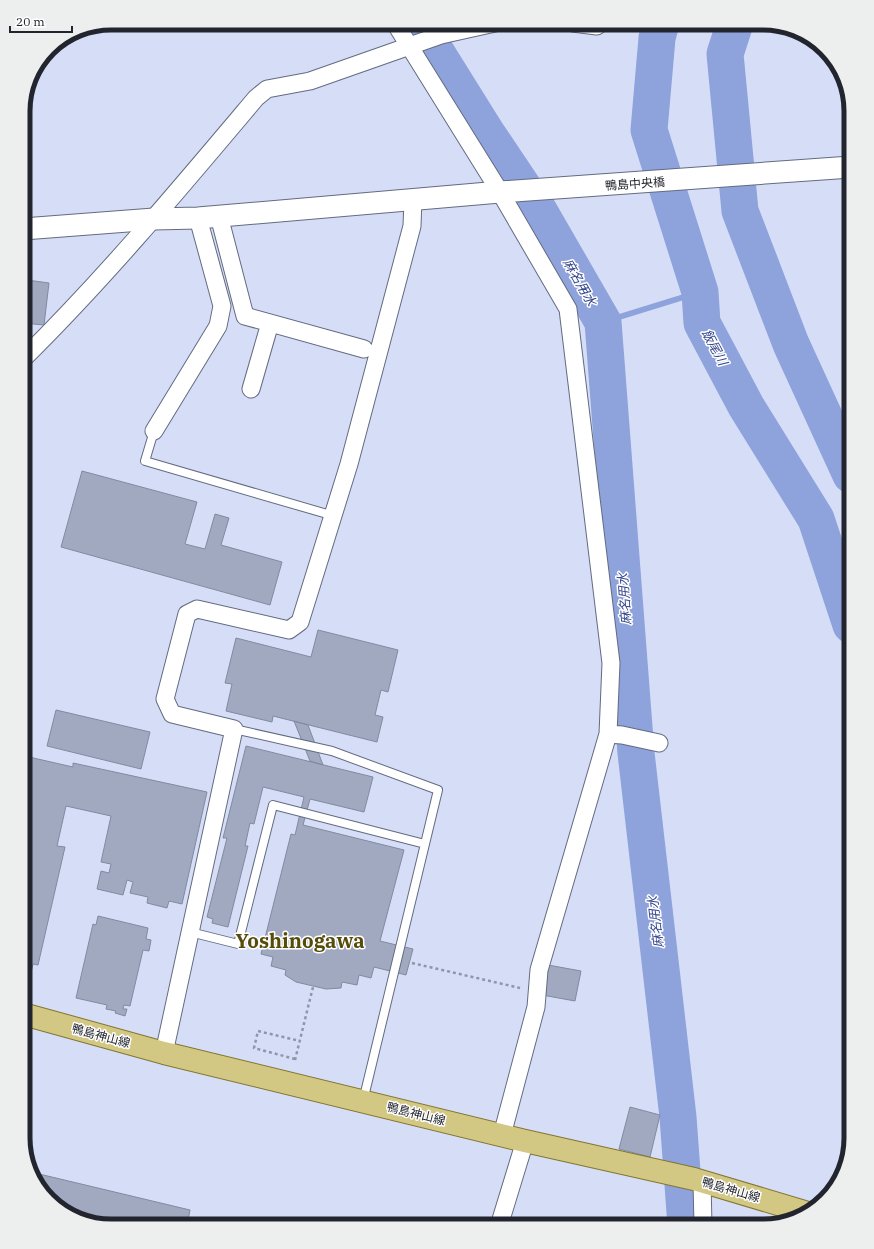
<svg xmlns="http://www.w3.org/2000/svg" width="874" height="1249" font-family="'IBM Plex Serif','Noto Sans JP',serif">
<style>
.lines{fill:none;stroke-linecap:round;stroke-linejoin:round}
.stream{stroke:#8ea2dc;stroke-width:6}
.river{stroke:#8ea2dc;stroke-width:37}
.building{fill:#a0a9c0;stroke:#828aa1}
.service-casing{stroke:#636b81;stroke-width:10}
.minor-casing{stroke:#636b81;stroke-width:19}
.tertiary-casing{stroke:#636b81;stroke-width:23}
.primary-casing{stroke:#827631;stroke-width:24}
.path{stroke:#9096a9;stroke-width:2.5;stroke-dasharray:3 3;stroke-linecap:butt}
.service{stroke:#fff;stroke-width:8}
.minor{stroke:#fff;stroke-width:17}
.tertiary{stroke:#fff;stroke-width:21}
.primary{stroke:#d3c784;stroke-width:22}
.labels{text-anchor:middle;stroke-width:3;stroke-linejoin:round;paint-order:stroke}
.street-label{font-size:12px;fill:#22252e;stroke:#fff}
.water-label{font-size:13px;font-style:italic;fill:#35478d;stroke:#fff}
.town-label{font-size:20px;font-weight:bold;fill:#554b0a;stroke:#fff}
.rim{fill:none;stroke:#22252e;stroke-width:5}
</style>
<rect width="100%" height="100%" fill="#d6def7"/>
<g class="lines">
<path class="stream" d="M603 322 700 292"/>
<path class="river" d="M418 23 486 132 539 211 603 322 636 753 678 1117 686 1226
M661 23 657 38 649 130 700 292 702 323 746 406 816 519 851 625
M735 23 725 54 740 211 791 344 851 475"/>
</g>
<path class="building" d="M23 261H30L27 280 49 283 44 325 23 323Z
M82 471 197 502 185 544 205 549 215 514 229 518 221 545 282 562 270 605 61 547Z
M318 630 398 650 388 692 381 690 375 715 383 717 377 742 273 716 272 722 226 711 232 684 225 683 236 638 311 657Z
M56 710 150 732 141 769 47 746Z
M294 721 308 725 323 765 310 761Z
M246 746 373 777 364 812 310 799 303 825 404 850 380 941 413 949 406 975 374 967 371 978 359 975 357 985 342 982 341 988 326 989 296 982 285 975 286 970 271 966 273 957 261 954 291 834 295 835 304 797 263 787 254 824 250 823 245 846H248L228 927 212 923 213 919 207 917 227 838H223Z
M29 757 73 767V763L207 792 182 904 169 901 167 908 147 903 148 897 130 893 133 882 127 880 123 895 97 889 101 871 109 873 111 864 101 862 111 816 66 806 57 846 65 847 38 965 33 964 28 985 23 984V784Z
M98 916 148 928 146 939 151 940 149 951 143 950 130 1006 124 1005 123 1009H127L125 1016 115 1013 116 1011 106 1009 107 1005 76 998 93 924 96 925Z
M548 965 581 971 575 1001 542 995Z
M630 1107 660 1115 650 1157 619 1149Z
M35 1173 190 1210 187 1226H106L67 1214 35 1182 34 1178Z"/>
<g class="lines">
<g class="service-casing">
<path id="service" d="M154 431 145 461 334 516
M234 729 332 751 438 790 363 1101
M190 932 238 944 273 805 425 844"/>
</g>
<g class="minor-casing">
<path id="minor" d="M395 23 500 192 568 309 611 663 608 734 539 970 536 1007 502 1135
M573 23 597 26 601 23
M219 216 245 316 364 349
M23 359C106 277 181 187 256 98L267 89 310 81 441 35 495 23
M251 389 270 323
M154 431 218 326 222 306 198 218
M608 734 622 735 659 743
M164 1053 234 729 172 714 165 699 187 614 197 609 289 630 300 622 349 464 412 226 413 199
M702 1181 703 1226
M499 1226 525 1141"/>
</g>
<g class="tertiary-casing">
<path id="tertiary" d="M23 229 154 219 198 218 500 192 851 167"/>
</g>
<g class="primary-casing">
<path id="primary" d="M23 1014 164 1053 525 1141 694 1179 808 1213"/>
</g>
<path class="path" d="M412 963 520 988
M295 1059 254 1048 258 1031 300 1041
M295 1060 313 987"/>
<use href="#service" class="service"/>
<use href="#minor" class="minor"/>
<use href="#tertiary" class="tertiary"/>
<use href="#primary" class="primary"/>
</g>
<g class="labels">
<g class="street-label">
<text transform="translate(635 184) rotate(-4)" y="4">鴨島中央橋</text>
<text transform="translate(101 1036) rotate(15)" y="4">鴨島神山線</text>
<text transform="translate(416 1114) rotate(14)" y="4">鴨島神山線</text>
<text transform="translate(731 1190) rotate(16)" y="4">鴨島神山線</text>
</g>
<g class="water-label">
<text transform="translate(580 282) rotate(60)" y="5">麻名用水</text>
<text transform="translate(715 347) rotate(62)" y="5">飯尾川</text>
<text transform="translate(624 599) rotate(-94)" y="5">麻名用水</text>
<text transform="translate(655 922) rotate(-97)" y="5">麻名用水</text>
</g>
<g class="town-label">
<text x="300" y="948">Yoshinogawa</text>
</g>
</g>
<path d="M0 0H874V1249H0ZM111 30H763A81 81 0 0 1 844 111V1138A81 81 0 0 1 763 1219H111A81 81 0 0 1 30 1138V111A81 81 0 0 1 111 30Z" fill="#edeeee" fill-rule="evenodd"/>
<path class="rim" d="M111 30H763A81 81 0 0 1 844 111V1138A81 81 0 0 1 763 1219H111A81 81 0 0 1 30 1138V111A81 81 0 0 1 111 30Z"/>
<path d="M10 26v6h62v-6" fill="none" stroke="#22252e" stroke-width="2"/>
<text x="16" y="26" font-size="12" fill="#22252e" stroke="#ffffff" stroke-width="3" paint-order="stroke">20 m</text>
</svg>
